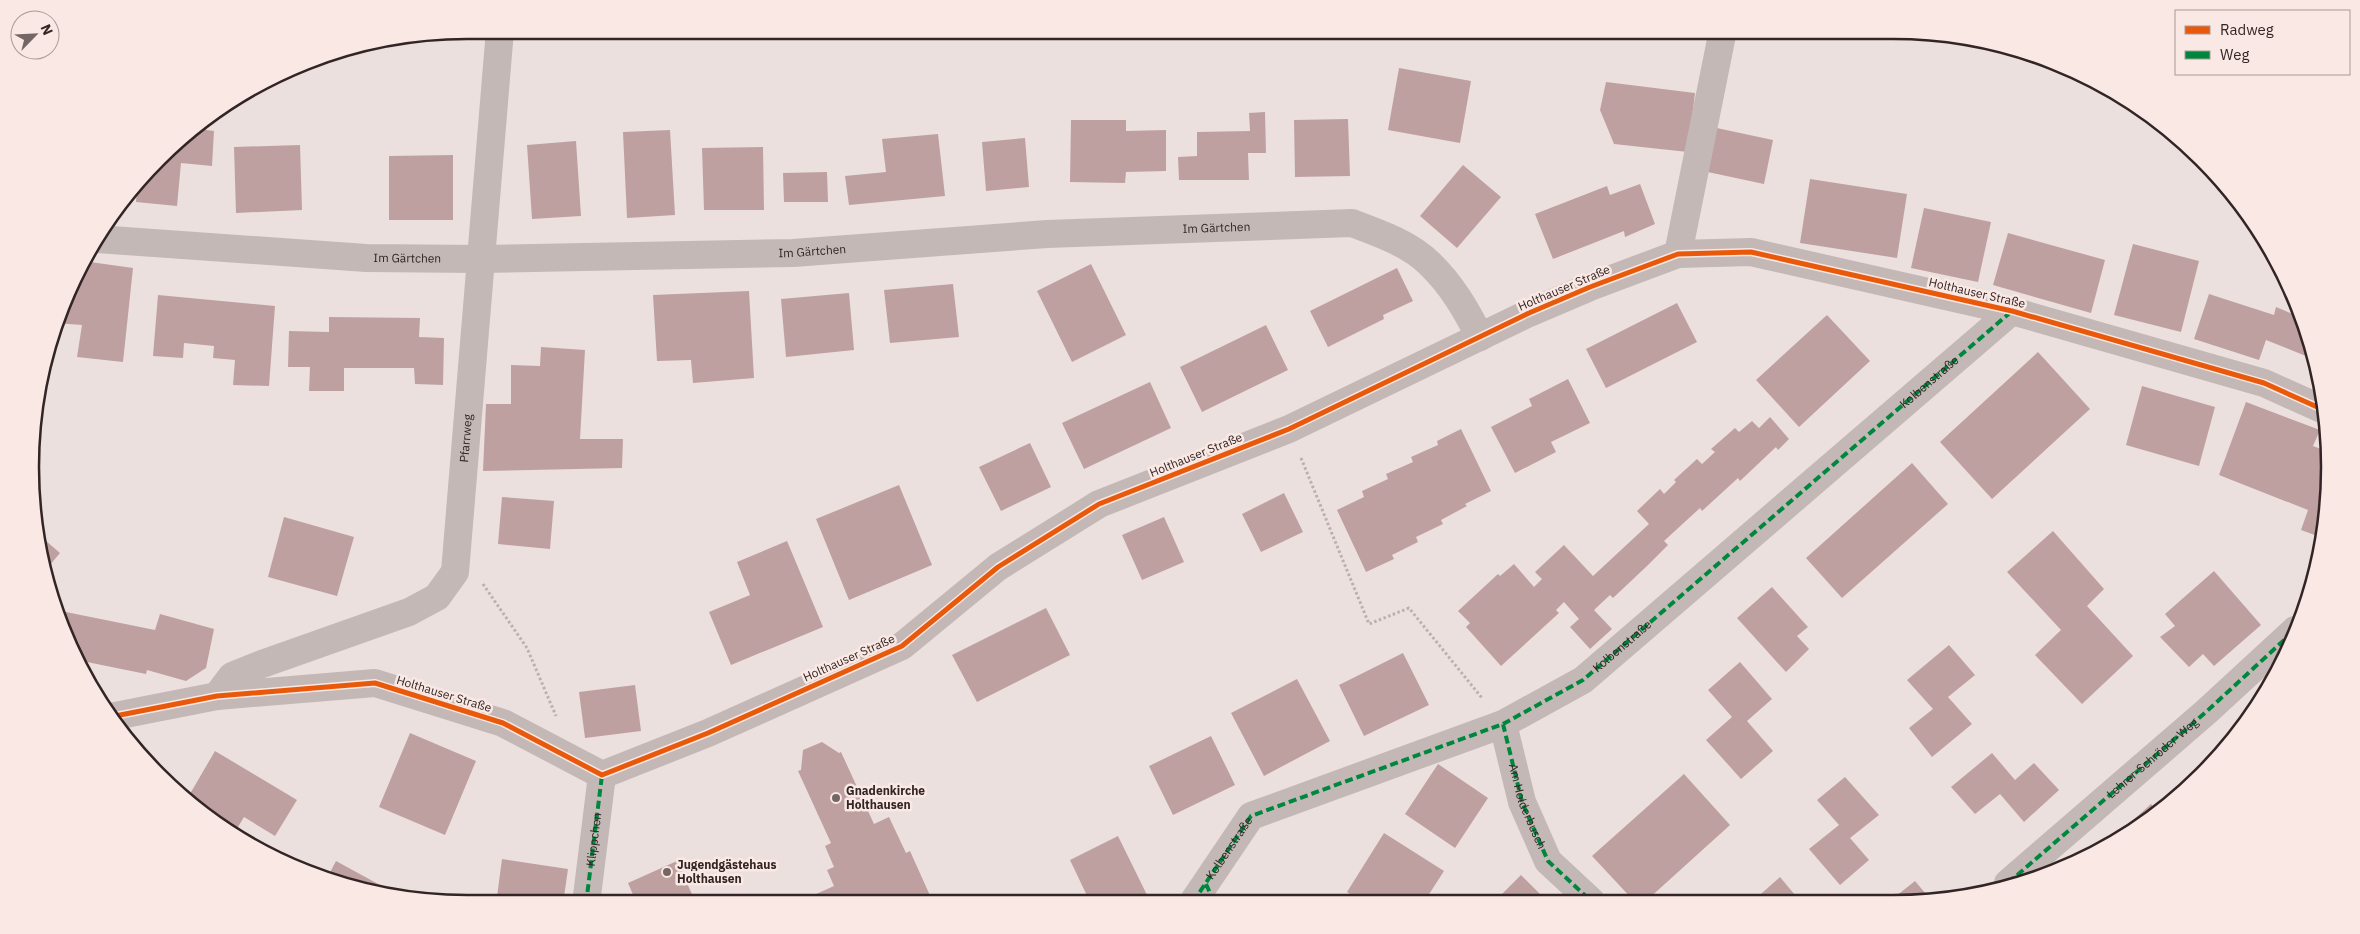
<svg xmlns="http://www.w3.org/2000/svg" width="2360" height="934" font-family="'IBM Plex Sans',sans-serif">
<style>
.building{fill:#bfa0a0}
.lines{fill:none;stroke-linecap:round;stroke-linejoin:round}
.path{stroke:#bcb0ae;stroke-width:3;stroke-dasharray:2.5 2.5;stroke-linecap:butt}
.street{stroke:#c3b8b6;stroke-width:28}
.quiet{stroke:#00873e;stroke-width:4;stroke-dasharray:8 4;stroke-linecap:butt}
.cycleway-casing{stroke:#f9e8e3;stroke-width:8}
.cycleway{stroke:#e8590c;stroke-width:5}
.poi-dot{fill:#736665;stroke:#f9e8e3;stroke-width:2}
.labels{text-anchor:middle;stroke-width:5;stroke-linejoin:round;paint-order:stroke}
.street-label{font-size:12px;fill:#332525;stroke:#f9e8e3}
.poi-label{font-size:12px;font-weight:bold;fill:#332525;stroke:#f9e8e3;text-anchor:start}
.rim{fill:none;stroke:#332525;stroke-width:2.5}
</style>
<rect width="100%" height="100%" fill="#ebe0dd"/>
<path class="building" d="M1399 68 1471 81 1460 143 1388 130Z
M1606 82 1695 93 1688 152 1614 144 1600 110Z
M1265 112 1266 153H1248L1249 180H1179L1178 157 1197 156V132L1250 131 1249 113Z
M1348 119 1350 176 1295 177 1294 120Z
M1071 120H1126V131L1166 130V171L1126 172 1125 183 1070 182Z
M1712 127 1773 140 1764 184 1703 171Z
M193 128 214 131 212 166 181 163 177 206 136 202 137 189 179 138Z
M670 130 675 215 627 218 623 132Z
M938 134 945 196 849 205 845 176 886 172 882 139Z
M1025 138 1029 187 986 191 982 142Z
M576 141 581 216 532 219 527 145Z
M300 145 302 210 236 213 234 147Z
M763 147 764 210H704L702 148Z
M453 155V220H389V156Z
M1463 165 1501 197 1457 248 1420 216Z
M827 172 828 202H784L783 173Z
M1810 179 1907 194 1897 258 1800 243Z
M1640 184 1655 224 1625 237 1624 231 1553 259 1535 214 1607 186 1610 195Z
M1924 208 1991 222 1978 282 1911 268Z
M2008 233 2105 260 2091 313 1993 285Z
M2133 244 2199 261 2181 332 2114 315Z
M83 261 133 268 123 362 77 357 82 325 55 323Z
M1091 264 1126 335 1072 362 1037 291Z
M1397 268 1413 301 1383 315 1384 319 1328 347 1310 311Z
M953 284 959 337 890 343 884 290Z
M749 291 754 378 693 383 691 360 657 361 653 295Z
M849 293 854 350 786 357 781 299Z
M2209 294 2274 315 2276 307 2302 318 2316 360 2266 340 2259 360 2194 339Z
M158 295 275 306 269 386 233 385 235 360 213 358 214 346 184 343 183 358 153 356Z
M1677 303 1697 342 1606 388 1586 349Z
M1827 315 1870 361 1799 427 1756 380Z
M329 317 420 318 419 337 444 338 443 385 415 384 414 368H344V391H309L310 367H288L289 331 329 332Z
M1266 325 1288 370 1202 412 1180 367Z
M541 347 585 350 580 439H623L622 468 483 471 486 404H511V365L540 366Z
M2038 352 2090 409 1992 499 1940 442Z
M1568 379 1590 423 1551 442 1556 452 1515 473 1491 427 1532 406 1529 399Z
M1150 382 1171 428 1084 469 1062 423Z
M2142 386 2215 407 2199 466 2126 445Z
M2246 402 2320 430 2313 446 2329 452 2326 524 2323 538 2301 530 2308 510 2219 475Z
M1770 417 1789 439 1778 450 1776 447 1740 481 1738 478 1702 511 1700 508 1664 541 1668 545 1647 566 1613 598 1610 595 1594 610 1612 629 1590 649 1570 627 1579 619 1564 602 1556 610 1559 613 1501 666 1466 627 1470 623 1458 611 1498 574 1500 576 1514 564 1534 587 1542 579 1535 572 1564 545 1593 576 1649 524 1637 511 1660 489 1664 494 1676 482 1674 480 1697 459 1702 464 1715 452 1711 449 1735 428 1739 432 1752 421 1759 428Z
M1461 429 1491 491 1465 504 1467 506 1441 520 1443 524 1416 537 1418 542 1392 555 1394 559 1366 572 1337 510 1364 497 1362 491 1388 479 1386 474 1413 462 1411 457 1438 445 1437 441Z
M1030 443 1051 487 1001 511 979 467Z
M1912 463 1948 504 1842 598 1806 558Z
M899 485 932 565 849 600 816 519Z
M1284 493 1303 532 1261 552 1242 514Z
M502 497 554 501 550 549 498 544Z
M284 517 354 537 337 596 268 577Z
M1164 517 1184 562 1142 580 1122 535Z
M2053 531 2104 589 2087 606 2133 656 2082 704 2035 655 2061 630 2007 572Z
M38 534 60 553 44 572 38 553Z
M787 541 823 627 731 665 709 612 750 595 737 562Z
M2214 571 2261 625 2214 666 2203 654 2189 667 2160 637 2175 626 2165 614Z
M1772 587 1808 627 1797 636 1809 649 1786 672 1737 618Z
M1046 608 1070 655 977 702 952 655Z
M56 610 155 630 160 614 214 629 206 668 186 681 147 670 146 674 77 660 63 634Z
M1949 645 1975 675 1948 697 1972 724 1932 757 1909 728 1933 709 1907 680Z
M1403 653 1429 705 1364 736 1339 685Z
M1740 662 1772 699 1747 721 1773 751 1741 779 1706 740 1732 717 1708 690Z
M1297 679 1330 741 1264 776 1231 713Z
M635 685 641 731 585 738 579 692Z
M410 733 476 761 445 835 379 807Z
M1211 736 1235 785 1173 815 1149 766Z
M822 742 839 753 841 752 874 824 889 817 906 853 910 851 932 900 926 903H796L834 886 827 870 834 867 825 846 831 843 798 771 801 770 803 750Z
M2226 742 2227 743 2187 789 2182 783Z
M215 751 297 800 275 836 244 817 235 832 201 814 187 799Z
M1992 753 2015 780 2034 763 2059 790 2024 822 2000 794 1975 814 1951 787Z
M1438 764 1488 798 1455 848 1405 814Z
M1684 774 1730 825 1646 901H1634L1592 856Z
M1845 777 1879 815 1850 838 1869 860 1840 885 1809 849 1839 825 1817 800Z
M2151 804 2157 811 2111 842 2110 841Z
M1384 833 1444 871 1424 902H1362L1347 892Z
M1118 836 1148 897 1137 902H1090L1070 860Z
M502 859 568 869 563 904H496Z
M336 861 391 891V892L326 880Z
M677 861 696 903 637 904 628 883Z
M1521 875 1547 901H1495Z
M1780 877 1800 901H1753Z
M1915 881 1931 900H1891Z"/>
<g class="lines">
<path class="path" d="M1301 458 1369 624 1409 608 1482 698
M483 584 527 648 556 716"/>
<g class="street">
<path id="s1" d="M97 239 366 258 481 259 793 253 1047 234 1352 223C1379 233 1410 244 1430 264 1452 285 1466 310 1480 337"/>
<path d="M1678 254 1723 30"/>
<path id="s2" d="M217 696 232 676 262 664 409 612 437 597 455 572 500 30"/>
<path d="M110 717 217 696 375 683 503 723 602 775 708 733 902 646 998 567 1099 504 1289 429 1529 313 1590 287 1678 254 1751 252 2012 311 2264 383 2324 410"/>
<path id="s3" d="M1503 724 1522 802 1548 861 1591 901"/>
<path id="s4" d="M2008 883 2206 712 2295 630"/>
<path id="s5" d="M1193 902 1251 816 1503 724 1583 680 2012 311"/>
<path id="s6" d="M586 904 602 775"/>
</g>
<path class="quiet" d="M1503 724 1522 802 1548 861 1591 901
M2008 883 2206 712 2295 630
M1206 884 1214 902
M1193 902 1251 816 1503 724 1583 680 2012 311
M586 904 602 775"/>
<g class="cycleway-casing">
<path id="cycleway" d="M110 717 217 696 375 683 503 723 602 775 708 733 902 646 998 567 1099 504 1289 429 1529 313 1590 287 1678 254 1751 252 2012 311 2264 383 2324 410"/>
</g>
<use href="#cycleway" class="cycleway"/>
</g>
<g class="poi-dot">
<circle cx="836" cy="798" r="5"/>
<circle cx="667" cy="872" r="5"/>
</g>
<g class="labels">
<g class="street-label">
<text dy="4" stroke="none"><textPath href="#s1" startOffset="1121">Im Gärtchen</textPath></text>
<text dy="4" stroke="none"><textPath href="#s1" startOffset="716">Im Gärtchen</textPath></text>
<text dy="4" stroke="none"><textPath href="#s1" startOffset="311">Im Gärtchen</textPath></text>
<text transform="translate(1564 288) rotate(-23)" y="4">Holthauser Straße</text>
<text transform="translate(1977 293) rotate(13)" y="4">Holthauser Straße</text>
<text dy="4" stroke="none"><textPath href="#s5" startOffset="920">Kolbenstraße</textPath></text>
<text dy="4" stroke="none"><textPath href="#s2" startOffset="410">Pfarrweg</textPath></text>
<text transform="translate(1196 455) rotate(-22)" y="4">Holthauser Straße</text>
<text dy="4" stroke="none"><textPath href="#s5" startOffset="515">Kolbenstraße</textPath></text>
<text transform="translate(849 658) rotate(-24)" y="4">Holthauser Straße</text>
<text transform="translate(444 694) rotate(17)" y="4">Holthauser Straße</text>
<text dy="4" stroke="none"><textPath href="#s4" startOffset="191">Lehrer-Schröder-Weg</textPath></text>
<text dy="4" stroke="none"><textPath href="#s3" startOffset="86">Am Holderbusch</textPath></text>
<text dy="4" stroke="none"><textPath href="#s6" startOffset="65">Klippchen</textPath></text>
<text dy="4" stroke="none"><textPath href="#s5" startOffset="65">Kolbenstraße</textPath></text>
</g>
<g class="poi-label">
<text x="846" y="795">Gnadenkirche<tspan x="846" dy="14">Holthausen</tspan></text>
<text x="677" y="869">Jugendgästehaus<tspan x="677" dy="14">Holthausen</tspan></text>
</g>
</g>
<path d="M0 0H2360V934H0ZM467 39H1893A428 428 0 0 1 2321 467V467A428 428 0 0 1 1893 895H467A428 428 0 0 1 39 467V467A428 428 0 0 1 467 39Z" fill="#f9e8e3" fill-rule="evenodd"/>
<path class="rim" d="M467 39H1893A428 428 0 0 1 2321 467V467A428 428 0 0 1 1893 895H467A428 428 0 0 1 39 467V467A428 428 0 0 1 467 39Z"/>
<rect x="2175" y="10" width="175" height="65" fill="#f9e8e3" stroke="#aa9a97"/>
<rect x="2185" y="26" width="25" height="8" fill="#e8590c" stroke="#aa9a97"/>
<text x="2220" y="35" font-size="15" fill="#332525">Radweg</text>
<rect x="2185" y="51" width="25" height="8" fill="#00873e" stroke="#aa9a97"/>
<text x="2220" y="60" font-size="15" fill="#332525">Weg</text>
<g transform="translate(35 35) rotate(66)"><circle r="24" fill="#f9e8e3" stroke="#aa9a97"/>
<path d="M0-4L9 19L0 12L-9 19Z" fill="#736665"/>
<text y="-8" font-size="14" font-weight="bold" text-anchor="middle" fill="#332525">N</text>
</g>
</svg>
